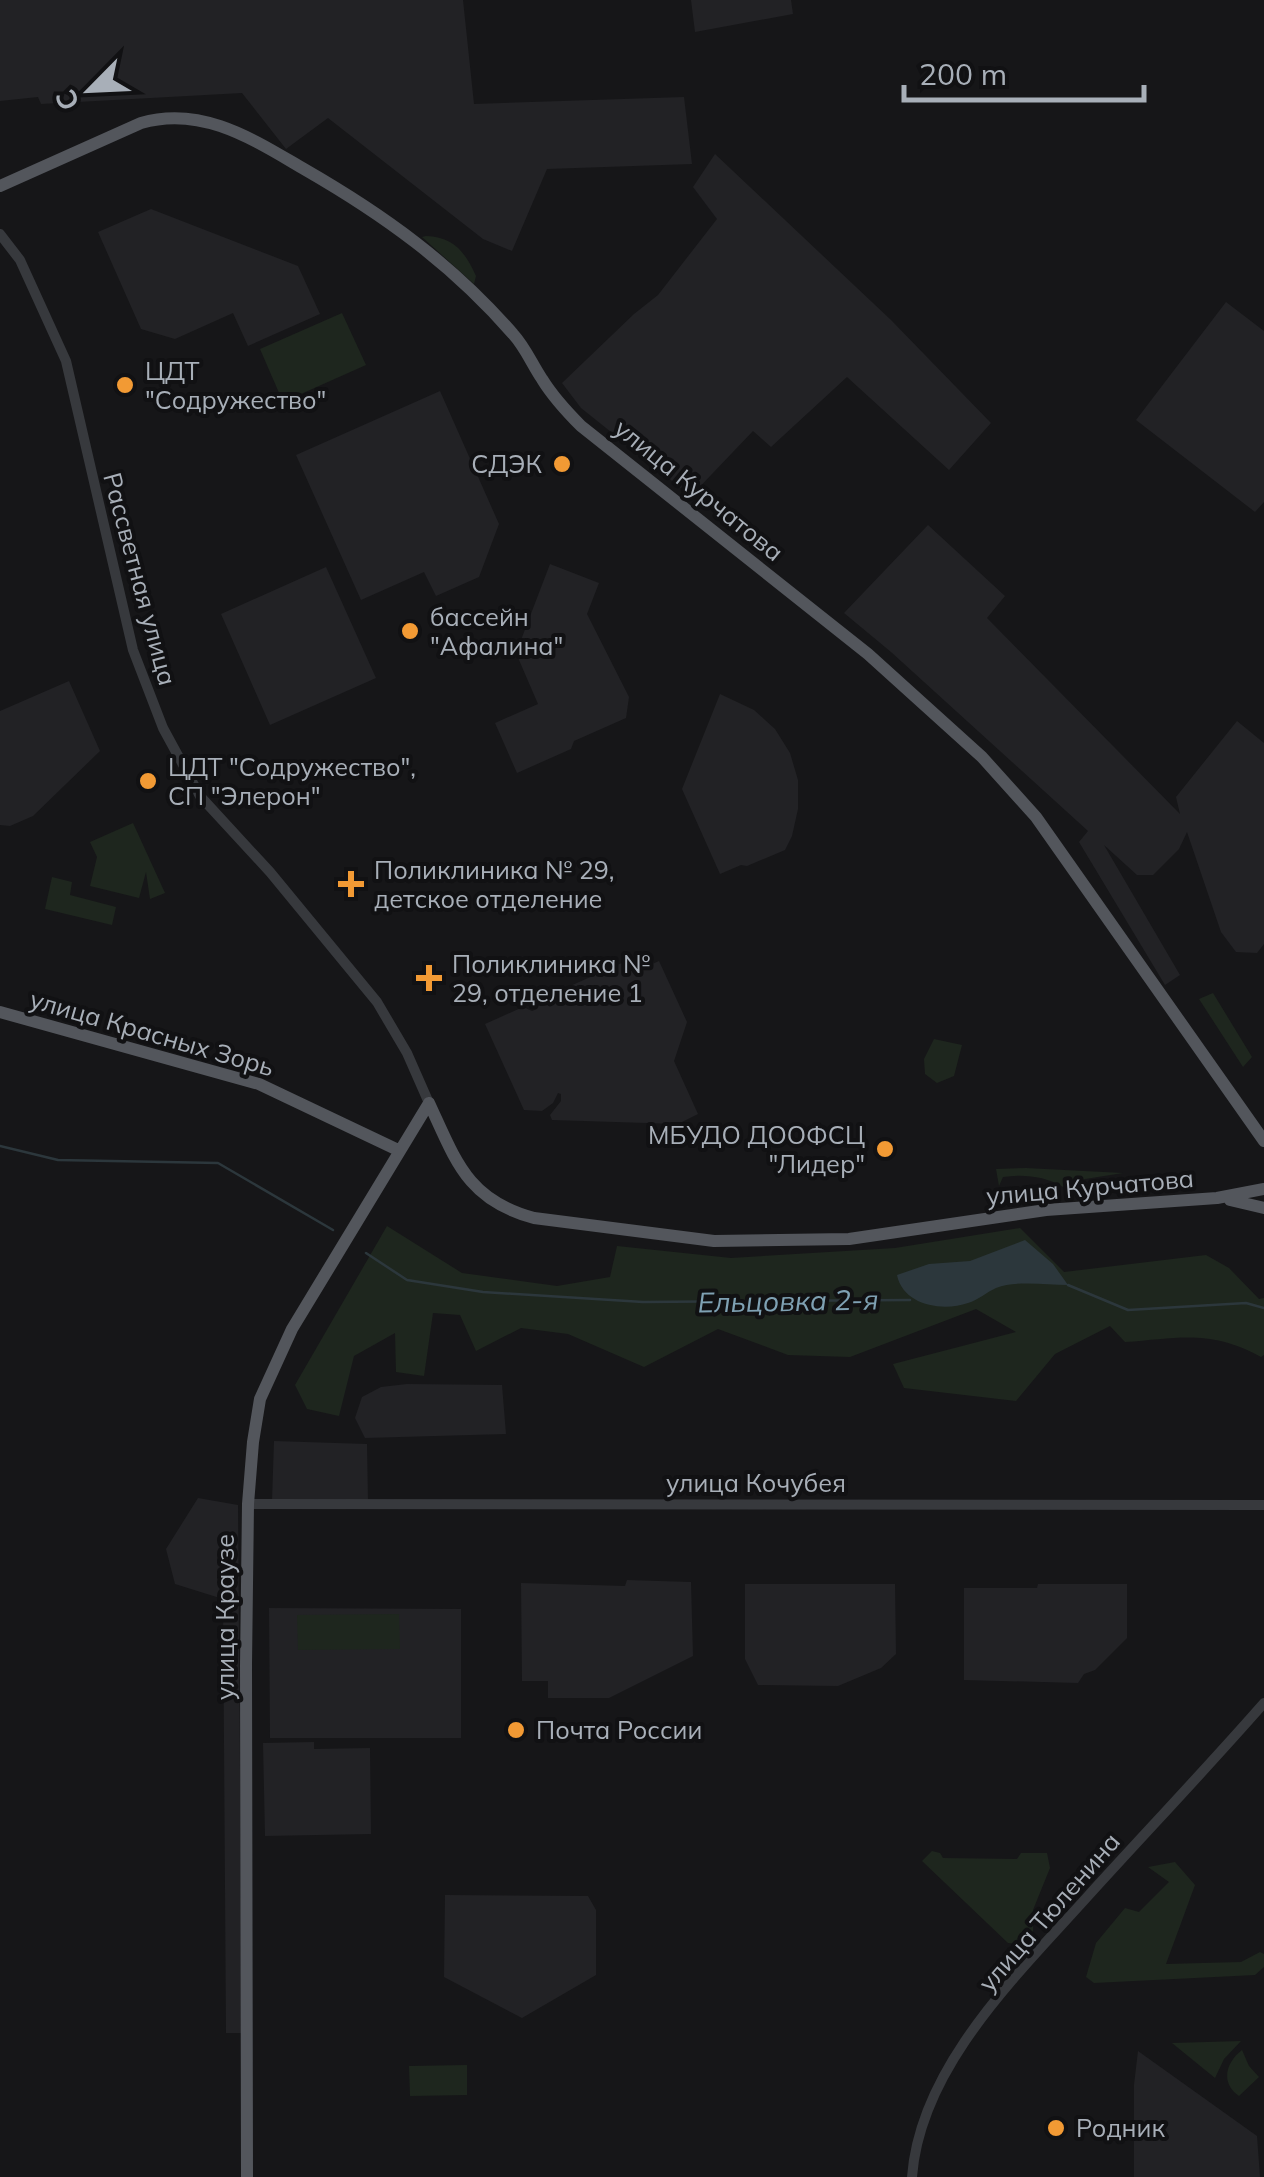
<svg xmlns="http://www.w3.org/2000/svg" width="1264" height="2177" font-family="Mulish,sans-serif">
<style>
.built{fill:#222225}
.green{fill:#1e261e}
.water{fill:#2c373c}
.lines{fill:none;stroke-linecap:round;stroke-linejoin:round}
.stream{stroke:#2c373c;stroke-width:2.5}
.minor{stroke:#37393d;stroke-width:10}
.major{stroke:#53565c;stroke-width:12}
.poi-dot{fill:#f29a34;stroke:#111113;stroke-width:4}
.labels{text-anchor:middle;stroke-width:8;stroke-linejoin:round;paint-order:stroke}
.poi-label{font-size:25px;fill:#a8afb8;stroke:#111113;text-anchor:start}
.street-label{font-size:25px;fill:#a8afb8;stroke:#111113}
.water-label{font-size:28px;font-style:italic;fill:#7fa1b3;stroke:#111113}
</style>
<rect width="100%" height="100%" fill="#161618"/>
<path class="built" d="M0 0H463L474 104 684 97 692 164 547 169 512 251 483 239 328 118 286 149 242 93 41 104 38 97 0 101Z
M691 0H791L793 14 695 32Z
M715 154 891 320 991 423 949 470 847 377 771 447 753 431 691 496 581 408 562 383 634 314 658 295 717 219 693 187Z
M151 209 298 266 320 314 248 346 233 313 175 339 141 329 98 232Z
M1226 302 1264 331V502L1255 512 1136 420Z
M440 391 499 524 479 577 436 596 424 572 361 600 296 455Z
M928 525 1005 596 987 618 1180 814 1176 797 1237 721 1264 743V944L1257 953 1236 952 1221 932 1187 832 1179 849 1153 875H1137L1104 845 1180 975 1165 985 1079 842 1088 831 891 652 844 613Z
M550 564 599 583 587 614 629 697 626 718 574 741 571 749 517 773 495 723 538 704 516 653Z
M326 567 376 678 270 725 221 614Z
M69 681 100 751 33 816 10 826 0 825V711Z
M720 694 754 710 775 729 790 753 798 780V809L792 836 785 850 747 866 741 865 720 874 682 789Z
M642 954 648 966 659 961 687 1022 674 1061 698 1114 678 1124 552 1120 550 1115 561 1101V1094L558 1093 553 1103 542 1111 524 1110 485 1024 523 1007 532 1011 537 1009 541 999Z
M407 1384 502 1385 506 1434 365 1438 355 1418 362 1397 381 1387Z
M274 1441 367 1444 368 1501H272Z
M198 1498 238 1505 242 2033H226L223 1599 175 1584 166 1549Z
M627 1580 691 1582 693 1656 609 1698H548V1681H522L521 1583 625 1586Z
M745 1584H895L896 1654 881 1668 838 1686 758 1685 745 1659Z
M1038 1584H1127V1638L1095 1670 1084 1674 1078 1683 964 1680V1588H1037Z
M269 1608 461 1609V1738H270Z
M314 1742V1749L370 1748 371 1834 265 1836 263 1743Z
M445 1895 588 1896 596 1910V1975L522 2018 444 1977Z
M1138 2051 1257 2136 1260 2177H1134V2085Z"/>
<path class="green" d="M426 236C454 237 465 252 476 276L474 284 422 237Z
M342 313 366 365 283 402 260 349Z
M133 823 165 893 150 899 146 872 139 898 90 886 97 857 90 842Z
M52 877 72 882 70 895 116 907 112 925 45 909Z
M1213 993 1252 1057 1243 1067 1199 999Z
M934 1039 962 1045 954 1076 937 1083 925 1074 924 1059Z
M1026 1168 1123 1173 1085 1179 1063 1187C1045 1176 1023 1174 1003 1177L999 1186 996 1169Z
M1168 1177 1165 1189 1068 1193 1086 1186Z
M387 1226 462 1273 557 1286 610 1277 617 1246 731 1258 895 1248 1020 1228 1064 1272 1206 1255 1229 1268 1259 1299 1264 1298V1355L1261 1357C1211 1329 1179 1338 1125 1342L1110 1326 1055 1354 1016 1401 904 1388 893 1364 1016 1332 976 1309 850 1357 788 1355 718 1329 644 1367 568 1334 521 1328 476 1351 460 1315 433 1313 424 1376 396 1372 395 1333 354 1356 339 1416 307 1409 295 1385Z
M399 1614 400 1649 298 1650 297 1615Z
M932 1851 940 1853 943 1858 1017 1859 1021 1853H1047L1050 1868 1033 1910V1936L1026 1945 1008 1943 922 1861Z
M1175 1862 1195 1885 1166 1964 1241 1962 1260 1952 1264 1954V1967L1255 1975 1094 1983 1086 1977 1096 1943 1125 1908 1139 1912 1169 1882 1148 1867Z
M1241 2041 1224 2059 1215 2078 1172 2043Z
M1242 2050 1249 2066 1259 2077 1239 2096C1220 2083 1226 2062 1242 2050Z
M467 2065V2095L410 2096 409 2066Z"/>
<path class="water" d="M1025 1240 1053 1264 1068 1285C1046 1285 1017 1280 996 1288 987 1292 978 1300 968 1303 942 1312 903 1305 897 1275L929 1264 970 1261Z"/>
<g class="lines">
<path class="stream" d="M0 1146 58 1160 218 1163 333 1230
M366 1253 407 1280 483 1292 643 1302 910 1300
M1068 1285 1128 1310 1246 1303 1264 1308"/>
<path class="minor" d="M0 234 20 260 66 361 133 650 163 728 200 796 270 872 377 1002 407 1053 429 1103
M248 1504 1264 1505
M912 2177C920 2067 1018 1974 1088 1896 1147 1831 1207 1768 1264 1703"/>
<path class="major" d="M0 186 141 123C202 105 254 140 304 169 384 215 452 264 513 334 525 347 532 364 542 379 553 397 566 411 581 426L868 654 982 757 1036 817 1264 1141
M0 1012 259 1084 398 1150
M429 1103C456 1161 467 1200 534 1218L714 1241 849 1239 1046 1210 1217 1198 1264 1189
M1230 1200 1264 1208
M247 2177 246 1665 248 1504 253 1442 260 1399 292 1329 429 1103"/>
</g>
<g class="poi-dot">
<circle cx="125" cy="385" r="10"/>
<circle cx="562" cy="464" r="10"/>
<circle cx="410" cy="631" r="10"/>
<circle cx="148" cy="781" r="10"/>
<path d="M346 869h10v10h10v10h-10v10h-10v-10h-10v-10h10z"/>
<path d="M424 963h10v10h10v10h-10v10h-10v-10h-10v-10h10z"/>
<circle cx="885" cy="1149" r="10"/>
<circle cx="516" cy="1730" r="10"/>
<circle cx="1056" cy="2128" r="10"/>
</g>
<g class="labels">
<g class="poi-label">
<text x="145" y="380">ЦДТ<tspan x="145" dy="29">"Содружество"</tspan></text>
<text x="542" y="473" text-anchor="end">СДЭК</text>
<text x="430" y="626">бассейн<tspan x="430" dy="29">"Афалина"</tspan></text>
<text x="168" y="776">ЦДТ "Содружество",<tspan x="168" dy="29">СП "Элерон"</tspan></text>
<text x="374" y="879">Поликлиника № 29,<tspan x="374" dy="29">детское отделение</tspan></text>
<text x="452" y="973">Поликлиника №<tspan x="452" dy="29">29, отделение 1</tspan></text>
<text x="865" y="1144" text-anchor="end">МБУДО ДООФСЦ<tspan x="865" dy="29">"Лидер"</tspan></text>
<text x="536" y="1739">Почта России</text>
<text x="1076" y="2137">Родник</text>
</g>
<g class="street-label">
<text transform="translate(699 490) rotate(39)" y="9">улица Курчатова</text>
<text transform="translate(140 579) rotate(75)" y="9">Рассветная улица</text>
<text transform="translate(152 1033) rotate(16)" y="9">улица Красных Зорь</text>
<text transform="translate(1090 1187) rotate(-5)" y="9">улица Курчатова</text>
<text x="756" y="1492">улица Кочубея</text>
<text transform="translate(225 1617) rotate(-90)" y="9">улица Краузе</text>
<text transform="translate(1049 1912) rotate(-49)" y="9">улица Тюленина</text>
</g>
<g class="water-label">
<text transform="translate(788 1301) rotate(-1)" y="10">Ельцовка 2-я</text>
</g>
</g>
<g transform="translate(90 90) rotate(246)" stroke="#111113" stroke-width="8" paint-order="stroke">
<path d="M0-8L18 38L0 25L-18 38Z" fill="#a8afb8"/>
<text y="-15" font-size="28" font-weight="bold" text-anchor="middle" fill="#a8afb8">С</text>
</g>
<path d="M904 85v15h240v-15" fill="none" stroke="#a8afb8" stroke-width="5"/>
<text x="919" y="85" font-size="30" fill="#a8afb8" stroke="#111113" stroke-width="8" paint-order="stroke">200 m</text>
</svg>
